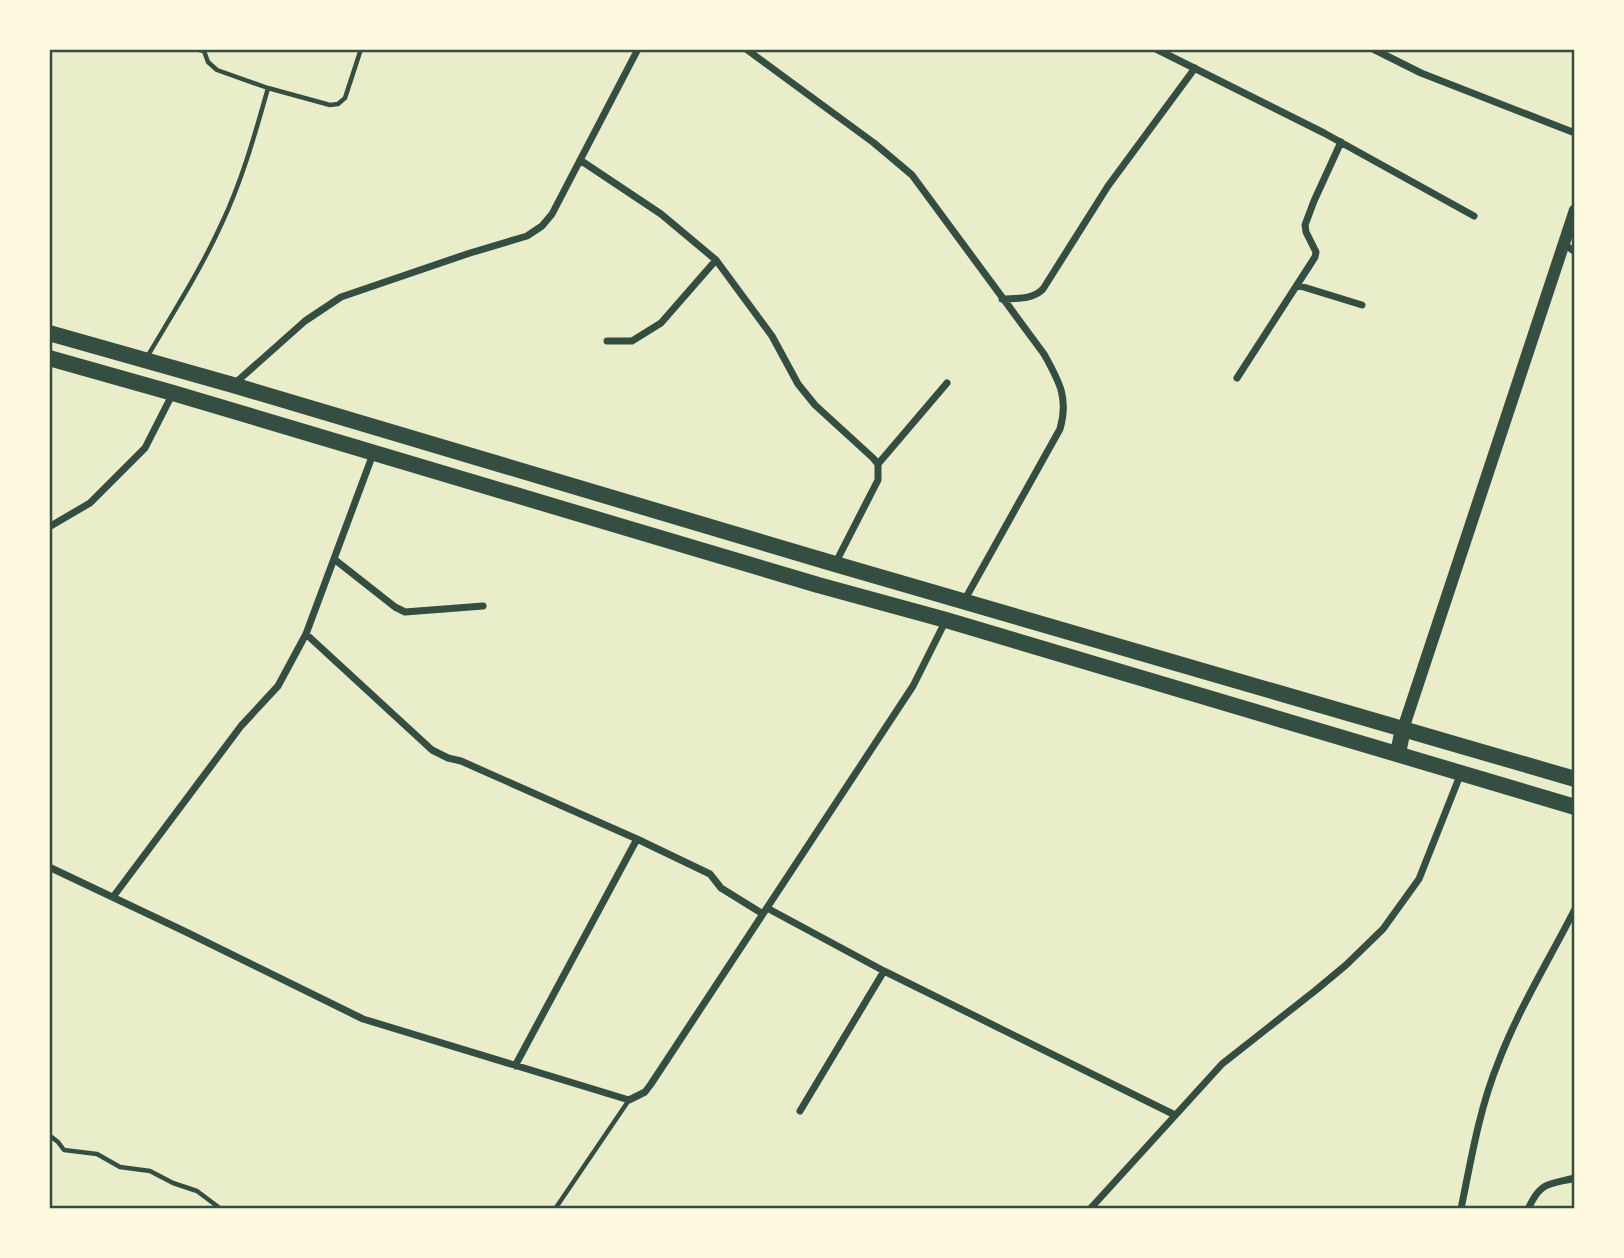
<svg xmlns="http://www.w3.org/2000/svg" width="1624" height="1258" font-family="'Work Sans',sans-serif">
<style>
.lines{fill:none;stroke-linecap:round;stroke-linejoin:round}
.service{stroke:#344e41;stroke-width:4.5}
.minor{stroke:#344e41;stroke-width:7}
.tertiary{stroke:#344e41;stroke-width:12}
.primary{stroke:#344e41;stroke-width:16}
.trunk{stroke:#344e41;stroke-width:16}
.neatline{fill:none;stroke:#344e41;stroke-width:2.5}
</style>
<rect width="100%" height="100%" fill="#e9edc9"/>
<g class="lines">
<path class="service" d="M195 49 204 51
M268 88 330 105 338 104 345 98 361 49
M147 357C173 313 200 271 221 225 242 181 255 134 268 88L217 70 208 62 204 51V49
M49 1135 58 1142 64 1150 97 1154 120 1167 150 1171 173 1183 197 1191 221 1209
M555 1209 629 1100"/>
<path class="minor" d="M746 49 874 143 912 175 1044 354C1059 381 1069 398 1060 429L964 601
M1156 49 1324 133 1474 216
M1373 49 1421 73 1575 133
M580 160 661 214 716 260 772 336 798 384 815 405 873 458 878 464V480L835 564
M1564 244 1575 252
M1297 285 1362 305
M1002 299C1017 298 1032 300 1043 289L1108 186 1195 68
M607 341H632L661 323 716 260
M1237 378 1315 257 1316 252 1306 232 1305 225 1314 201 1341 142
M233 385 305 321 341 297 470 253 527 236 542 226 552 214 638 49
M878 464 947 383
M49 527 90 503 145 448 173 393
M334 559 395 607 405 612 483 606
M306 634 432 750 448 758 461 761 637 839 710 874 721 888 763 914
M49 867 184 931 363 1019 629 1100 645 1092 651 1084 913 686 946 620
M113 897 241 726 278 686 306 634 373 454
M767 908 884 971 1175 1115
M515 1066 637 839
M800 1111 884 971
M1090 1209 1222 1064 1316 990 1346 965 1383 929 1419 879 1461 773
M1461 1209C1471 1160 1479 1110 1498 1063 1518 1010 1549 960 1575 909
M1528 1209C1541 1181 1548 1185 1575 1178"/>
<path class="tertiary" d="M1403 729 1575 210"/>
<path class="primary" d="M1398 753 1403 729"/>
<path class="trunk" d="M49 333 233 385 835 564 1575 779
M49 358 173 393 818 585 946 620 1575 807"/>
</g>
<rect width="1624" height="1258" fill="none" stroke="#fefae0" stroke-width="102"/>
<rect x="51" y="51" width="1522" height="1156" class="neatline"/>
</svg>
